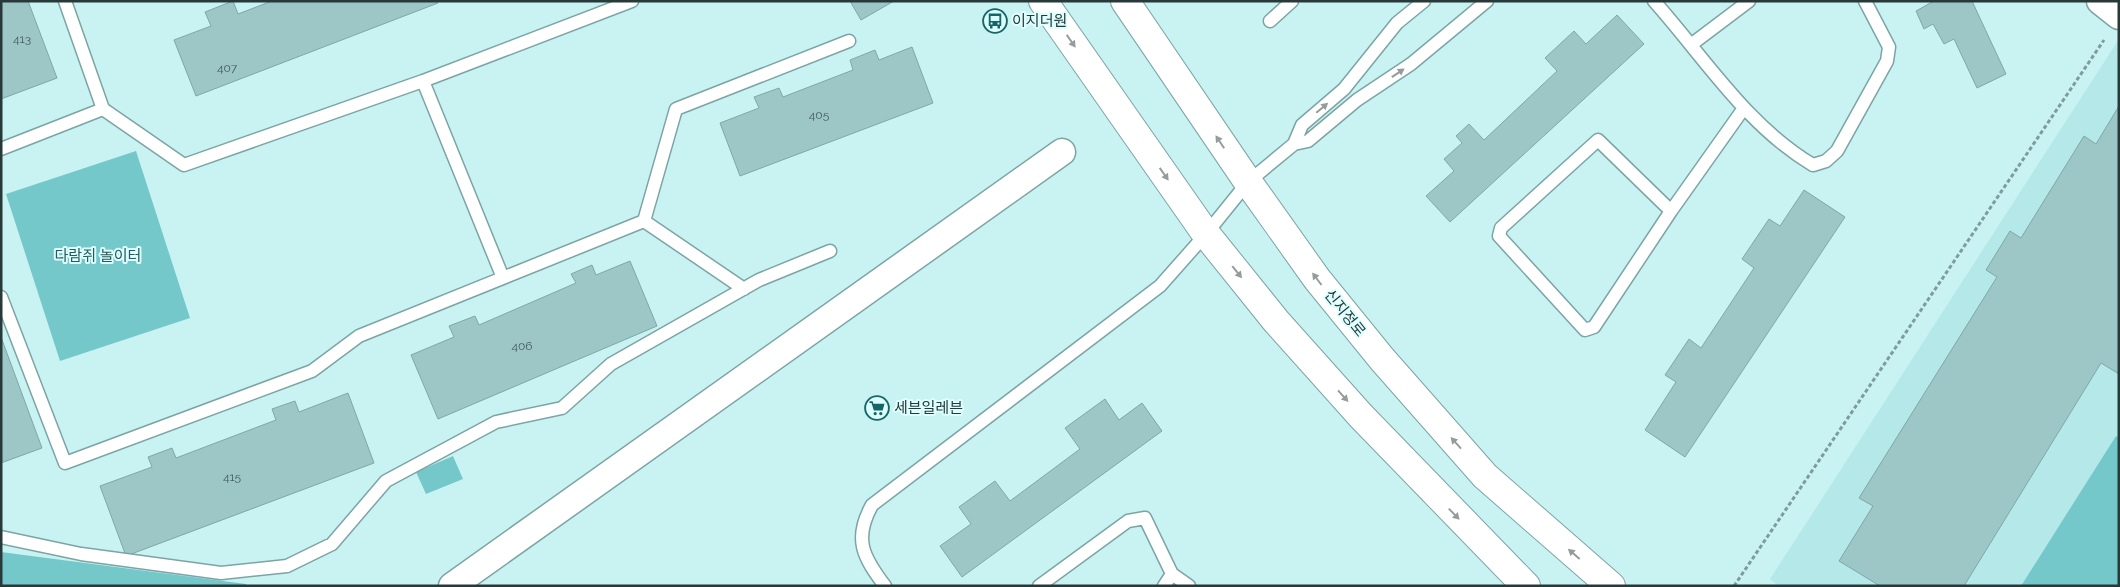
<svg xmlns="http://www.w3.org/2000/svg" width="2120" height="587" font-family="Raleway,'Noto Sans KR',sans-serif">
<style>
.built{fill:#b5e9e9}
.green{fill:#75c8ca}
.building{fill:#9dc6c6;stroke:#7fa7a8}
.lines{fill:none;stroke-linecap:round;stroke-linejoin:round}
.lane-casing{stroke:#7ca4a5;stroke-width:15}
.street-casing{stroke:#7ca4a5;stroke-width:29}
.secondary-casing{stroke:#7ca4a5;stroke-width:30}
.path{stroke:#7e9c9c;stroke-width:3;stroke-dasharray:4 2.5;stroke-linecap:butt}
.lane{stroke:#fff;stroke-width:12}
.street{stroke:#fff;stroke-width:26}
.secondary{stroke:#fff;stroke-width:28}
.oneway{fill:#949c9c}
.labels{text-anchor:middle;stroke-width:4;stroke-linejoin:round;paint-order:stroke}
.number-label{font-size:12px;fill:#455c5c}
.poi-label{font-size:15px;fill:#283939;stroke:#ddfeff;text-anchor:start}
.park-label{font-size:15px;fill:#265a5b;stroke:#ddfeff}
.street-label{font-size:15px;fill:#283939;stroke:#ddfeff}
</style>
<rect width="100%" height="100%" fill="#c9f3f3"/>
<path class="built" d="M2119 39V586H1778L1770 579Z"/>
<path class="green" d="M136 151 190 318 60 361 6 194Z
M2116 436 2119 438V586H2021Z
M453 456 463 479 426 494 416 472Z
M1 552 246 584 247 586H1Z"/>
<path class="building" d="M1 1H28L57 78 1 99Z
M233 1 238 14 272 1H437L438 3 196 96 174 40 211 26 205 12Z
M850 1H894L861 20Z
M1934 1H1972L2006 74 1977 88 1954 39 1944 44 1933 24 1924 29 1916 11Z
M1617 15 1644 44 1450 222 1426 196 1454 171 1444 159 1462 143 1456 136 1469 124 1484 140 1557 71 1545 58 1574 31 1586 44Z
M912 47 933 103 740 176 720 123 759 108 754 97 779 88 783 97 853 70 850 60 875 50 879 60Z
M2119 106V374L2101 363 1964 586H1880L1839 561 1873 506 1859 498 1997 277 1986 270 2010 231 2021 238 2084 136 2096 144Z
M1804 190 1845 217 1685 457 1645 430 1676 382 1665 375 1689 339 1701 348 1754 268 1742 259 1769 219 1780 226Z
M630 261 657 326 438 419 411 355 454 337 449 326 475 316 479 325 576 283 571 274 592 265 596 275Z
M1 337 42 448 1 463Z
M348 393 374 463 126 556 100 486 152 467 148 457 172 448 176 458 276 420 272 409 295 401 299 412Z
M1105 399 1119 420 1142 403 1162 431 962 577 940 546 971 524 959 507 995 481 1010 501 1080 449 1065 428Z"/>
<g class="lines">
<g class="lane-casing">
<path id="lane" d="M1654 1C1704 57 1747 126 1813 165L1826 161 1837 151 1887 61 1889 47 1865 1
M1270 21 1292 1
M1692 44 1749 1
M103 109 184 165 423 81
M1294 144 1302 125 1344 89 1397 23 1424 1
M1 149 103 109 65 1
M1671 211 1598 140 1501 228 1499 236 1585 330 1594 327 1671 211 1744 108
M644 221 744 289
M503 278 423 81 632 1
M1 297 65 463 312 371 359 336 644 221 676 109 849 41
M1 537 81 554 221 573 287 566 332 544 386 481 496 422 562 408 611 364 759 280 830 251
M885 586C863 557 853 539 872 505L1160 286 1206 234 1248 182 1294 144 1308 141 1357 100 1411 64 1487 1
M1039 586 1128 521 1145 518 1172 574 1189 586
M1164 586 1172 574"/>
</g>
<g class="street-casing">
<path id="street" d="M2100 1 2119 16
M452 586 1062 152"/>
</g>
<g class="secondary-casing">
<path id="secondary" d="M1043 1 1206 234 1276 321 1361 416 1526 586
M1125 1 1248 182 1317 279 1382 359 1485 476 1611 586"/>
</g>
<path class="path" d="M1734 586 2104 40"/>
<use href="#lane" class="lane"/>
<use href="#street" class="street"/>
<use href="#secondary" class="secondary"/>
</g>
<defs><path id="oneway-solid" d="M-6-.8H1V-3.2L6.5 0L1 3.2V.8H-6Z" transform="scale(1.25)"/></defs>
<g class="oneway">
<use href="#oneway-solid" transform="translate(1071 41) rotate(55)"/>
<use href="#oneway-solid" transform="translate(1398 73) rotate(-34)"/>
<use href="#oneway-solid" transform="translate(1322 108) rotate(-40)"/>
<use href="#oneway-solid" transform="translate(1220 142) rotate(-124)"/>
<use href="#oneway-solid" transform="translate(1164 174) rotate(55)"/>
<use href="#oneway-solid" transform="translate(1237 272) rotate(51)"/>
<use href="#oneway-solid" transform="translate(1317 279) rotate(-127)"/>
<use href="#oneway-solid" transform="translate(1343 396) rotate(48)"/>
<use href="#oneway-solid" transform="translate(1456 443) rotate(-132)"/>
<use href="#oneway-solid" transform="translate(1454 514) rotate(46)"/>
<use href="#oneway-solid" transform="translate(1574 554) rotate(-139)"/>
</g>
<defs>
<g id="bus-ring" transform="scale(1.25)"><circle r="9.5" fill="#ddfeff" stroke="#166567" stroke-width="1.5"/><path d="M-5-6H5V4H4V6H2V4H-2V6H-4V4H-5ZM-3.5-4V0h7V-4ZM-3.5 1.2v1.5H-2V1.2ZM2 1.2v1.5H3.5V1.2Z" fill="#166567"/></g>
<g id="supermarket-ring" transform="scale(1.25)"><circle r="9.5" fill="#ddfeff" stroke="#166567" stroke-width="1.5"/><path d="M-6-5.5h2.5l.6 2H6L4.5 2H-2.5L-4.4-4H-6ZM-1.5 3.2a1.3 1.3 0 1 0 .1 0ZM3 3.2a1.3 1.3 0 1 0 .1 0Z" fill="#166567"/></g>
</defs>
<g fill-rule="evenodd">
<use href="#bus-ring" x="995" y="21"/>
<use href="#supermarket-ring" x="877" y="408"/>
</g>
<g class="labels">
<g class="number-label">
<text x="22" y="43">413</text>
<text x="227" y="72">407</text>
<text x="819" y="119">405</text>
<text x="522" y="350">406</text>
<text x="232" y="481">415</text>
</g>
<g class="poi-label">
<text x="1012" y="26">이지더원</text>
<text x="894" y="413">세븐일레븐</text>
</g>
<g class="park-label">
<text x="98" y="261">다람쥐 놀이터</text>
</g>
<g class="street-label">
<text transform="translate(1345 313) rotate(51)" y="5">신지정로</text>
</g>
</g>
<rect width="2120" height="587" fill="none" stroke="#283939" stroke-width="5"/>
</svg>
